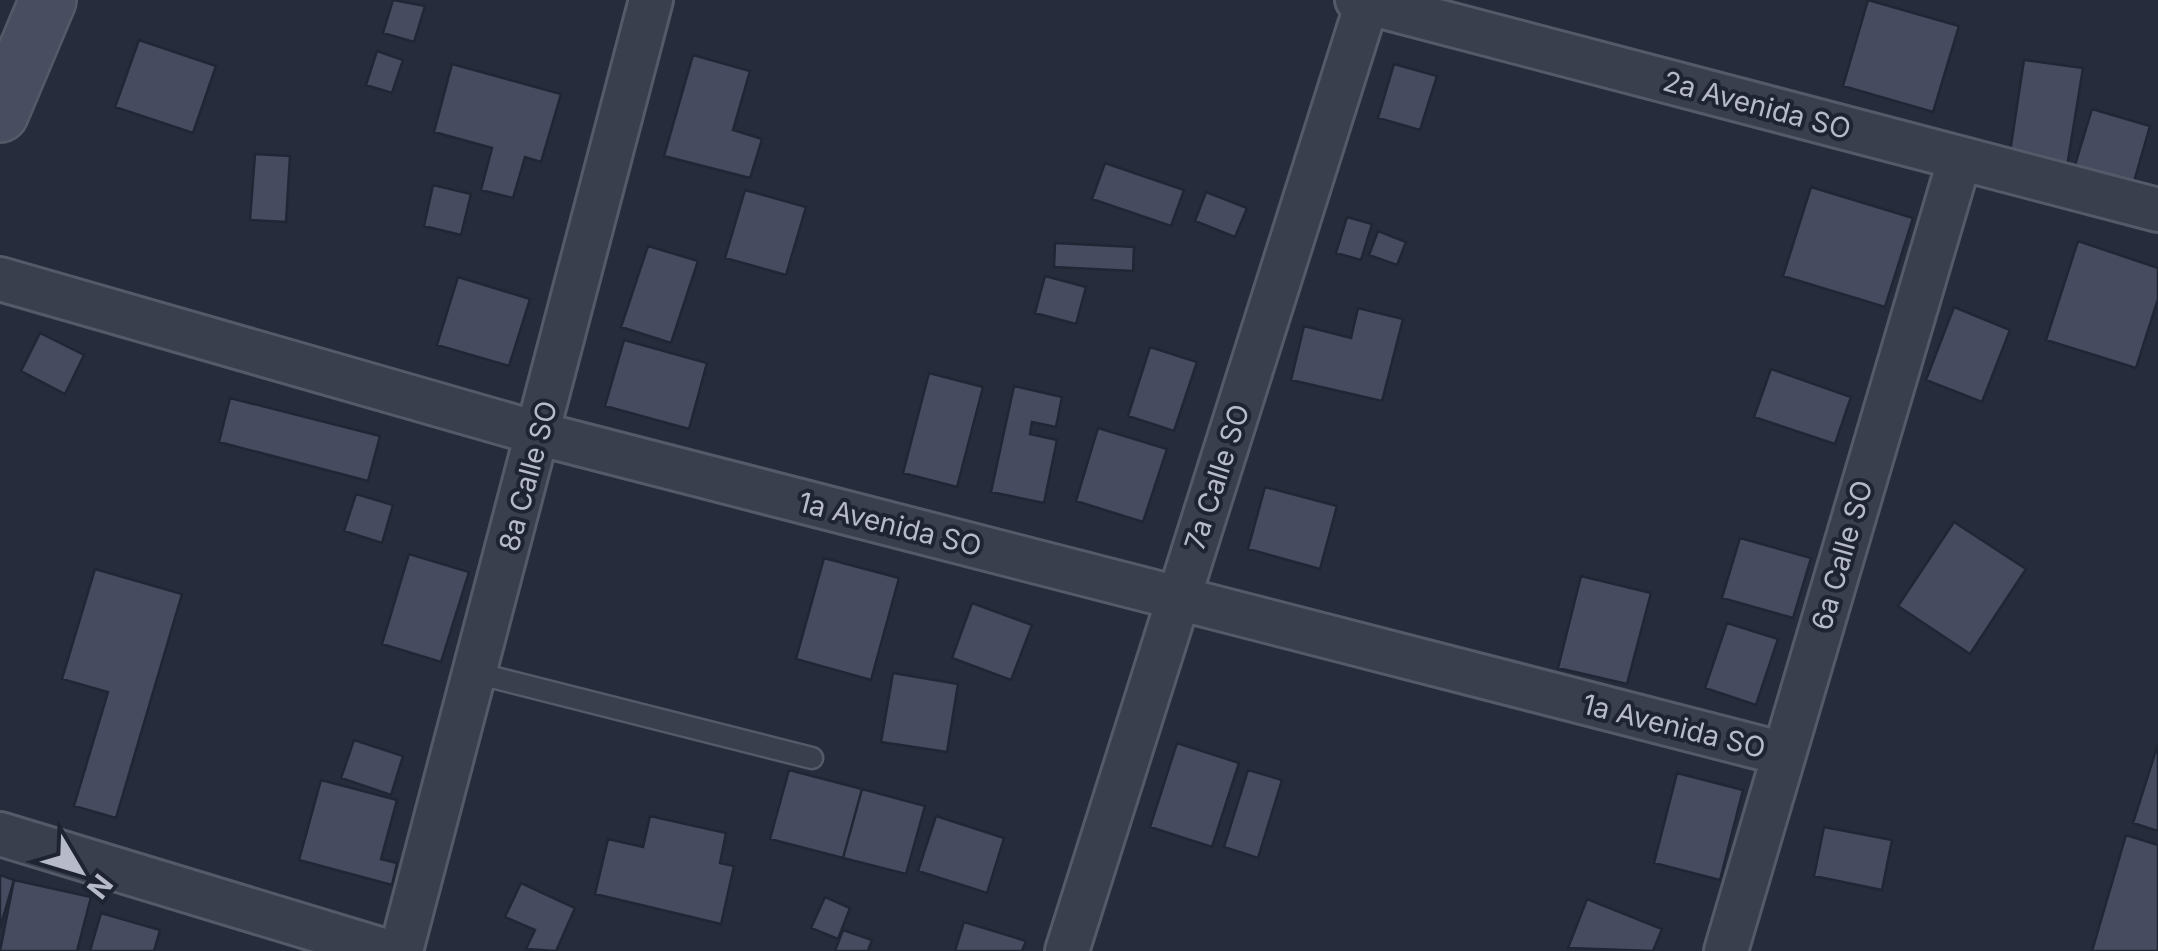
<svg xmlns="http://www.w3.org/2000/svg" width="2158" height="951" font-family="Inter,sans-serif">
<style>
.building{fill:#464b5f;stroke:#212635;stroke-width:2.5}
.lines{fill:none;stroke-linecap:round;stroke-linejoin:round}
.lane-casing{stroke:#555a68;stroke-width:25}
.street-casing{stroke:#555a68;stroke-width:48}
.secondary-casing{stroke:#555a68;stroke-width:60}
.lane{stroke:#3a3f4e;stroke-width:20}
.street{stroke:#3a3f4e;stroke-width:42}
.secondary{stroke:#494d60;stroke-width:55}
.labels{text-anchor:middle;stroke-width:8;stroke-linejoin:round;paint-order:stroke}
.street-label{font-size:28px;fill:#b7bac8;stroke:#1f2433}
</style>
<rect width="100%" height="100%" fill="#272c3d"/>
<path class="building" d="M393 0 425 6 414 42 383 33Z
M1868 0 1959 26 1933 112 1843 86Z
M139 40 216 66 193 133 115 107Z
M377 51 403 60 392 93 366 85Z
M693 55 750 71 733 130 762 139 750 178 664 156Z
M2024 60 2083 68 2066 173 2008 165Z
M452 64 561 94 541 162 525 157 513 198 481 190 492 148 434 132Z
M1394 64 1437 76 1420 130 1378 118Z
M2092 109 2150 126 2131 192 2072 175Z
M255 154 290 156 286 222 250 220Z
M1105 163 1184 190 1171 226 1092 199Z
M433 185 471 194 461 235 424 226Z
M1811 187 1913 218 1885 307 1783 276Z
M745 190 806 207 786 275 725 258Z
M1206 192 1247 208 1235 237 1195 221Z
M1347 217 1372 224 1361 260 1336 253Z
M1378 231 1406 242 1397 265 1369 255Z
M2078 241 2158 268V299L2136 368 2046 340Z
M1055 243 1134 247 1133 271 1054 267Z
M648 246 698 261 671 343 621 327Z
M1045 276 1086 287 1076 324 1035 313Z
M458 277 530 299 509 366 437 345Z
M1954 307 2010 330 1982 402 1926 380Z
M1358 308 1403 319 1382 401 1291 380 1304 326 1351 338Z
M40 333 84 355 65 394 21 371Z
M624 340 707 363 689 429 605 406Z
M1150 347 1197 362 1174 431 1128 416Z
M1771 369 1851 397 1835 444 1754 417Z
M929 373 983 387 957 487 903 473Z
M1014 386 1062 397 1056 427 1032 422 1030 434 1057 440 1044 503 991 492Z
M230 398 380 436 368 481 219 442Z
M1098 428 1167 449 1143 522 1076 501Z
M1265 487 1337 506 1320 569 1248 549Z
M356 494 393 505 382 543 344 531Z
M1954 522 2026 569 1970 654 1898 606Z
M1740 538 1811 558 1793 618 1722 598Z
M409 554 469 572 441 662 382 644Z
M824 558 899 578 871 680 796 659Z
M95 569 182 594 116 818 74 806 108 692 62 679Z
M1581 576 1651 593 1627 684 1558 668Z
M972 603 1032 625 1011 680 952 658Z
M1727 623 1778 639 1756 705 1705 688Z
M893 673 958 684 947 752 881 742Z
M354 740 403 756 391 795 341 778Z
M1177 743 1239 763 1212 847 1150 827Z
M2158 744V831L2133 823Z
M789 770 862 789 843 858 770 839Z
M1248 770 1282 780 1258 858 1224 847Z
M1677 773 1743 790 1720 880 1654 863Z
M321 780 397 800 381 859 397 863 392 885 299 860Z
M862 789 925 806 906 874 843 858Z
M650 816 726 833 720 863 734 866 721 924 595 894 608 839 643 847Z
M936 816 1004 838 987 893 918 871Z
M1824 827 1892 840 1882 890 1814 876Z
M2126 835 2158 845V951H2092Z
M0 875 14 880 0 928Z
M14 880 91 897 77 951H0Z
M521 883 575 908 556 951 526 949 535 930 505 917Z
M825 897 850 908 838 939 811 928Z
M1587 899 1662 929 1653 951 1568 948Z
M101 913 160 930 154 951H90Z
M964 922 1026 941 1022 951H955Z
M843 930 872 940 868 951H835Z"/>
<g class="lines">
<g class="lane-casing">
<path id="lane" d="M476 673 812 758"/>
</g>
<g class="street-casing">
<path id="street" d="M1357 0 2158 210
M0 279 540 434 1784 754
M0 834 386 951
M401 951 651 0
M1067 951 1367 3
M1726 951 1960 158"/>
</g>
<g class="secondary-casing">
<path id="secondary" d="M0 114 48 0"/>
</g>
<use href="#lane" class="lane"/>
<use href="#street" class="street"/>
<use href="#secondary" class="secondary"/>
</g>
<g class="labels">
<g class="street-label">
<text transform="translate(1757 105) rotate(15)" y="10">2a Avenida SO</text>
<text transform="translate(528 476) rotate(-75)" y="10">8a Calle SO</text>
<text transform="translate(1217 477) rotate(-72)" y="10">7a Calle SO</text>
<text transform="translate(890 524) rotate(14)" y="10">1a Avenida SO</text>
<text transform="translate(1842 555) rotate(-74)" y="10">6a Calle SO</text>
<text transform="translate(1674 726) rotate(14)" y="10">1a Avenida SO</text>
</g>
</g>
<g transform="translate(80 871) rotate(128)" stroke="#1f2433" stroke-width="8" paint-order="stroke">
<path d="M0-8L18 38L0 25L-18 38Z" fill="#b7bac8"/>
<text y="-15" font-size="28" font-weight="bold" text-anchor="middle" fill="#b7bac8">N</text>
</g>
</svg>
